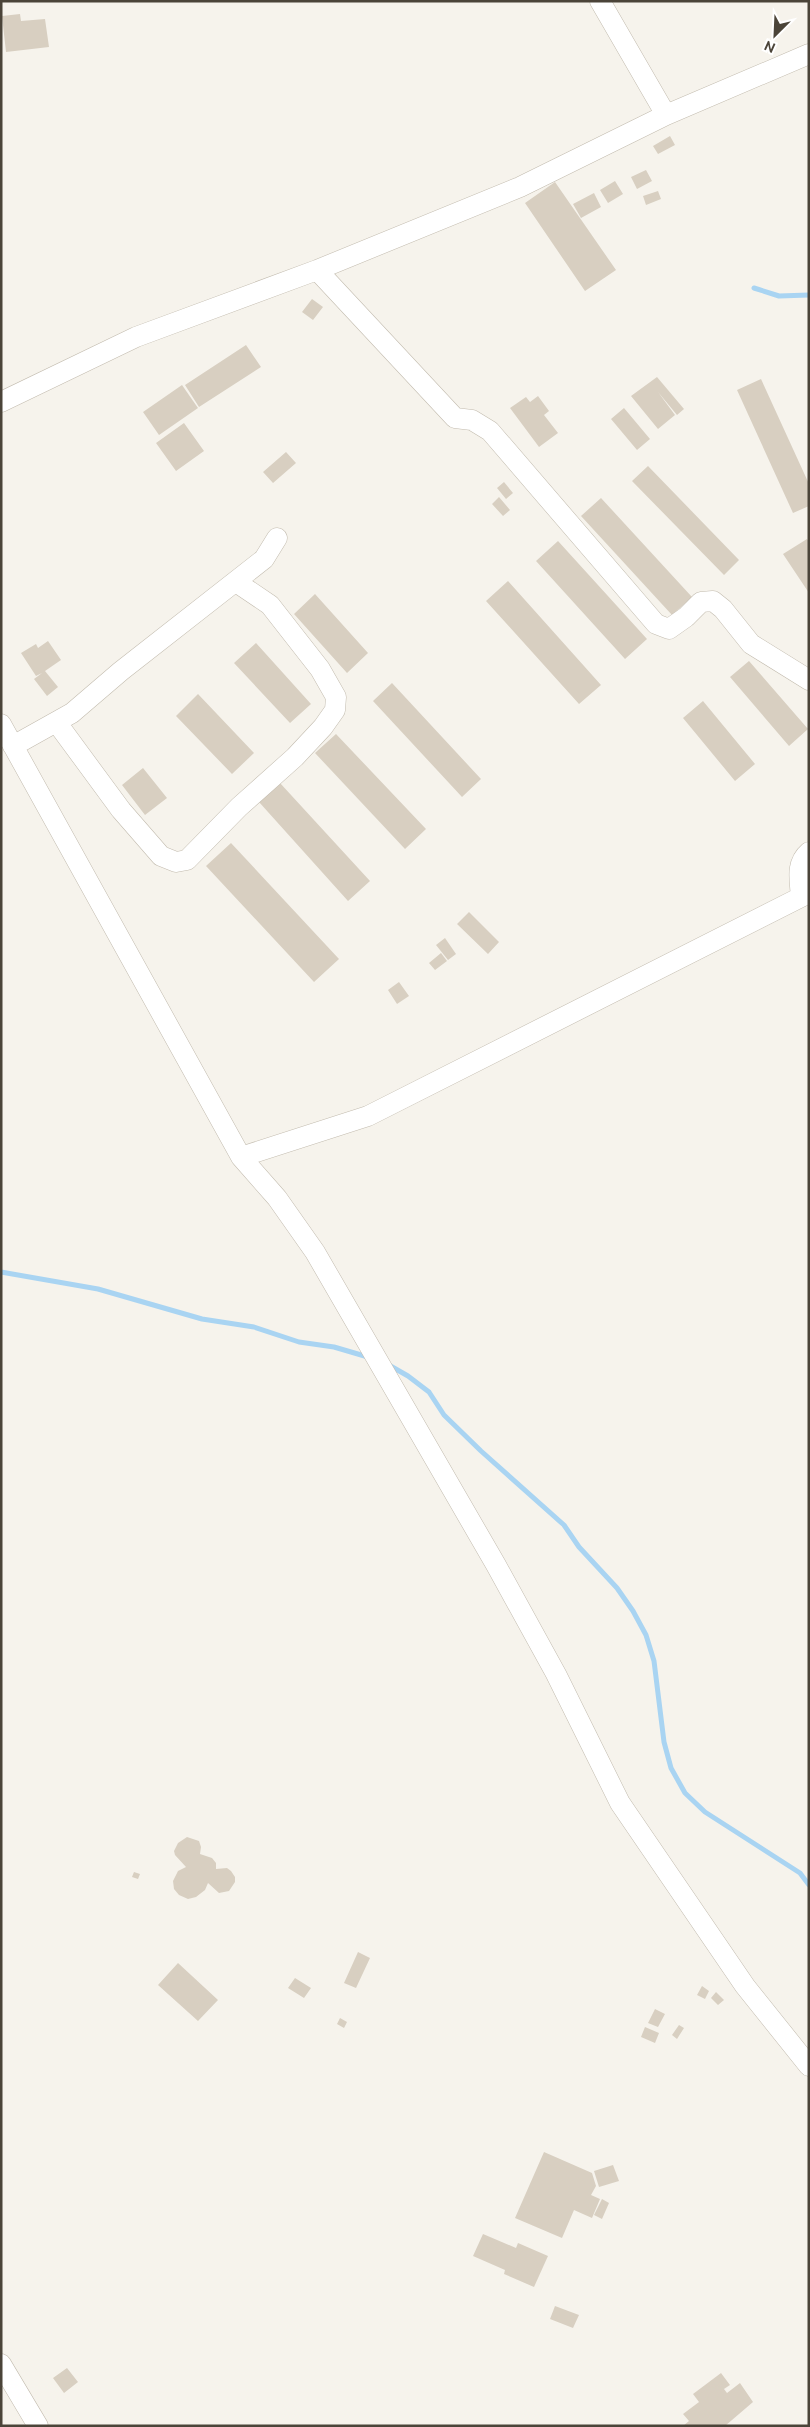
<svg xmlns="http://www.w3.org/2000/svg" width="810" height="2427" font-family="Ubuntu,sans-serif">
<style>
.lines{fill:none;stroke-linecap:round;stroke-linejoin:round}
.stream{stroke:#a9d4f2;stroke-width:5}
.building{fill:#d8cfc1}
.minor-casing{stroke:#c2bbae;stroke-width:21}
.minor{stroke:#fff;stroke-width:20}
</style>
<rect width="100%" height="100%" fill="#f6f3ec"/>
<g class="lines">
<path class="stream" d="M754 288 779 296 809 295
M1 1272 98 1289 202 1319 254 1327 299 1342 334 1347 368 1357
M387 1364 408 1376 429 1392 444 1415 481 1451 564 1525 579 1547 617 1588 633 1611 646 1635 654 1661 664 1742 671 1768 685 1793 705 1812 800 1873 809 1885"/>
</g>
<path class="building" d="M20 14 21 21 45 19 49 47 6 52 2 16Z
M670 136 675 145 658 154 653 146Z
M646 170 652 181 637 189 631 177Z
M615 181 623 194 608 203 600 190Z
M555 182 616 270 585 291 525 203Z
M658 191 661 199 646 205 643 196Z
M594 193 601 207 581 218 573 204Z
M312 299 323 307 313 320 302 312Z
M246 345 261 367 199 407 185 385Z
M657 377 684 409 677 415 658 392 675 415 658 429 631 396Z
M761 379 809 484V506L793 513 737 390Z
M182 385 198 408 159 435 143 412Z
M538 396 549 411 544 415 558 433 539 447 510 408 526 397 530 402Z
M624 408 650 439 637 450 611 419Z
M184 423 204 451 176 471 156 443Z
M286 452 296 463 273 483 263 472Z
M648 466 739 560 724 575 632 481Z
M504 482 513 493 506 499 497 488Z
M499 497 510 510 503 516 492 504Z
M601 498 692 597 672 615 581 516Z
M807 539 809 542V593L783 554Z
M558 541 647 639 625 659 536 561Z
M508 581 601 685 579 704 486 601Z
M315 594 368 653 347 673 294 614Z
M48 641 61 660 45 671 58 687 47 696 34 679 42 673 36 676 21 653 36 644 38 648Z
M256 643 311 704 290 723 234 663Z
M749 661 808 729 789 746 730 677Z
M392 683 481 779 462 797 373 701Z
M198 694 254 753 232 774 176 716Z
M703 701 755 764 735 781 683 718Z
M336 734 426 829 405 849 315 753Z
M143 768 167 798 145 815 122 785Z
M280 783 370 881 348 901 259 802Z
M231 843 339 959 314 982 206 866Z
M469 912 499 942 488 954 457 924Z
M445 938 456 954 448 960 436 945Z
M441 953 447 961 435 970 429 963Z
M399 982 409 996 397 1004 388 990Z
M187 1837 199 1841 201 1847 200 1854 212 1858 216 1863V1869L227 1868 231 1871 235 1877V1882L229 1891 219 1893 208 1883 205 1890 196 1897 188 1899 179 1895 174 1889 173 1881 178 1871 186 1867 175 1855 174 1851 178 1843Z
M134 1872 140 1874 138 1879 132 1877Z
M358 1952 370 1958 356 1988 344 1983Z
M178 1963 218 2000 198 2021 158 1985Z
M295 1978 311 1988 304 1998 288 1988Z
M702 1986 709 1991 705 1999 697 1995Z
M716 1992 724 2000 718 2005 711 1998Z
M655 2009 665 2014 658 2027 648 2023Z
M340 2018 347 2022 344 2028 337 2024Z
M679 2025 684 2028 677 2039 672 2035Z
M645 2027 659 2033 655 2043 641 2037Z
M544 2152 592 2173 596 2186 591 2195 600 2199 592 2218 574 2210 562 2238 515 2218Z
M613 2165 619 2181 599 2187 594 2171Z
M602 2199 609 2203 602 2219 594 2215Z
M483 2234 516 2248 518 2243 548 2256 534 2287 504 2274 505 2270 473 2256Z
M555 2306 579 2315 573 2328 550 2319Z
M67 2368 78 2382 64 2393 53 2378Z
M721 2373 730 2385 724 2389 727 2393 740 2383 753 2402 725 2426H683L689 2421 683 2414 699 2402 693 2394Z"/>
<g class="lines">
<g class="minor-casing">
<path id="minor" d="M600 1 666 115
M317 270 455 418 472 420 490 431 656 624 669 629 686 617 701 602 713 601 723 609 751 644 809 680
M1 402 136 337 317 270 520 187 666 115 809 54
M57 723 121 810 161 856 176 862 187 860 239 807 295 757 323 727 335 710 336 697 320 669 270 605 236 582
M1 724 241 1157 277 1198 315 1252 496 1565 556 1674 620 1803 745 1986 809 2066
M13 746 72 713 121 671 264 559 277 538
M801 897C800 881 795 864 809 852
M241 1157 368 1116 809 893
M1 2364 38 2426"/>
</g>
<use href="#minor" class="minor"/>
</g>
<rect width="810" height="2427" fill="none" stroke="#4b4439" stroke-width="5"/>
<g transform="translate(775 35) rotate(204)" stroke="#ffffff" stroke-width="4" paint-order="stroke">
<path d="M0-4L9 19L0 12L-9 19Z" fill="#4b4439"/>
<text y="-8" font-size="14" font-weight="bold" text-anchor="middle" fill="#4b4439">N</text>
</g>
</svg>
